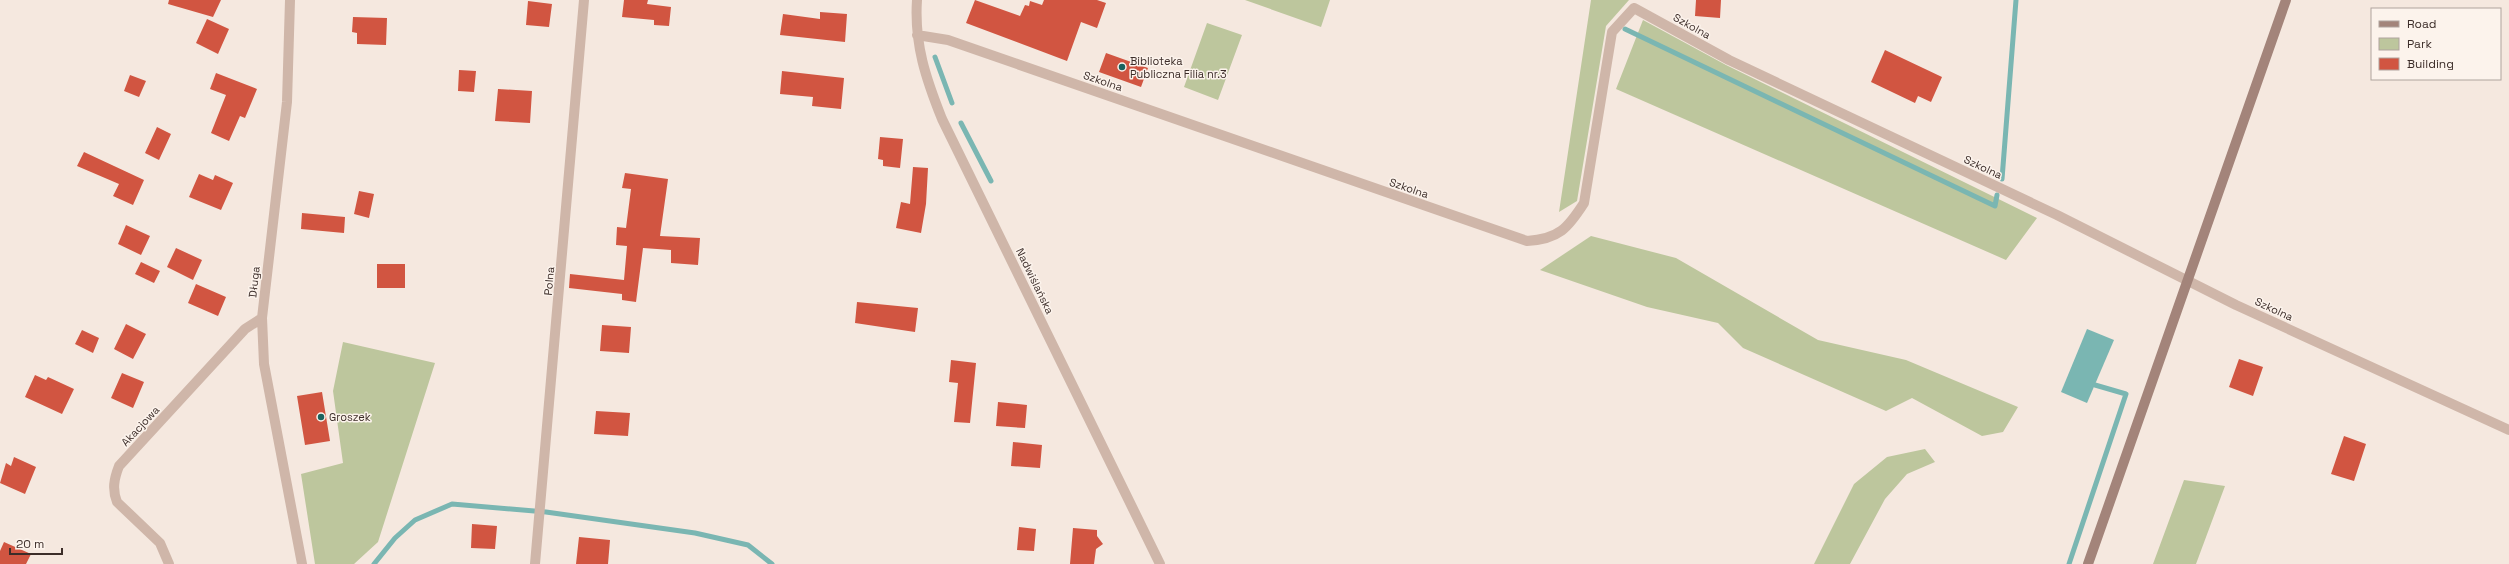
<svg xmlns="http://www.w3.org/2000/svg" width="2509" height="564" font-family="'Space Grotesk',sans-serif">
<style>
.green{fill:#bdc69d}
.water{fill:#7ab6b2}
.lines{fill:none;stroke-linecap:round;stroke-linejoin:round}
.stream{stroke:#7ab6b2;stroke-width:5}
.building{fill:#d15541}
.minor{stroke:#cfb6a9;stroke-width:10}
.secondary{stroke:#a3847a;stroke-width:10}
.poi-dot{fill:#1a625f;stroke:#fcf3ec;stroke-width:1.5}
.labels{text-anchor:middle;stroke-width:3;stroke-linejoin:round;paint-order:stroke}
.street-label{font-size:11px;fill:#3c2d29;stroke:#fcf3ec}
.poi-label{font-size:11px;fill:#3c2d29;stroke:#fcf3ec;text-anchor:start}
</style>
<rect width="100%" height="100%" fill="#f5e8df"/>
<path class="green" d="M1245 0H1330L1321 27Z
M1591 0H1629L1606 26 1577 201 1559 212Z
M1643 20 1726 65 2037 218 2006 260 1616 89Z
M1207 23 1242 35 1218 100 1184 87Z
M1591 236 1676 258 1818 340 1906 360 2018 407 2003 432 1982 436 1912 398 1886 411 1743 348 1718 323 1647 307 1540 270Z
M343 342 435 363 378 542 354 564H315L301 474 343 463 333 391Z
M1925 449 1935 462 1907 474 1885 499 1850 564H1814L1854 484 1887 457Z
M2184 480 2225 486 2196 564H2153Z"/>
<path class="water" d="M2087 329 2114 340 2087 403 2061 392Z"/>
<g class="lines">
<path class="stream" d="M1625 29 1995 206 1997 195
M935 57 952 103
M961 123 991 181
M2002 179 2016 0
M374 564 395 538 415 520 452 504 546 512 695 533 748 545 772 564
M2069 564 2126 394 2095 385"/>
</g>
<path class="building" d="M169 0H221L213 17 168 4Z
M624 0H648L647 4 671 7 669 26 654 25V20L622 17Z
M975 0 1020 16 1025 5 1029 6 1030 1 1042 5 1044 0H1097L1106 3 1097 28 1081 22 1067 61 966 23Z
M1696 0H1721L1720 18 1695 16Z
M528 1 552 4 549 27 526 25Z
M820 12 847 14 845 42 780 35 783 14 820 19Z
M353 17 387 18 386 45 357 44V33L352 32Z
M207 19 229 29 218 54 196 43Z
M1885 50 1942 77 1931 102 1918 96 1915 103 1871 82Z
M1106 53 1148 68 1141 87 1099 72Z
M459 70 476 71 474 92 458 91Z
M782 71 844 78 841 109 812 106 813 97 780 94Z
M216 73 257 89 245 118 240 116 229 141 211 133 226 95 210 89Z
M130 75 146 81 139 97 124 91Z
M498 89 532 91 530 123 495 121Z
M157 127 171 134 159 160 145 153Z
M880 137 903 139 900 168 883 166V160L878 159Z
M84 152 144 180 133 205 113 196 119 184 77 166Z
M913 167 928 168 926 204 921 233 896 228 901 202 910 204Z
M625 173 668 179 660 236 700 238 698 265 671 263V250L643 248 636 302 622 300V294L569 288 570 274 624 280 627 246 616 245 617 227 626 228 631 189 622 188Z
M199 174 213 180 215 175 233 183 221 210 189 197Z
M359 191 374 194 369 218 354 214Z
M302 213 345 217 344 233 301 229Z
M126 225 150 236 141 255 118 244Z
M176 248 202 260 193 280 167 267Z
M141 262 160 271 154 283 135 274Z
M377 264H405V288H377Z
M196 284 226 297 218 316 188 303Z
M857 302 918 308 915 332 855 323Z
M126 324 146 334 133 359 114 349Z
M602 325 631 327 629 353 600 351Z
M82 330 99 338 93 353 75 344Z
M2239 359 2263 367 2253 396 2229 387Z
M951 360 976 363 970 423 954 422 958 383 949 382Z
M122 373 144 382 133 408 111 398Z
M35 375 46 380 48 377 74 389 62 414 25 397Z
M322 392 330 441 305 445 297 396Z
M998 402 1027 405 1025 428 996 426Z
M596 411 630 413 628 436 594 434Z
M2344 436 2366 444 2354 481 2331 474Z
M1013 442 1042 445 1040 468 1011 466Z
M14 457 36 467 25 494 0 483 6 463 11 466Z
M472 524 497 526 495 549 471 548Z
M1019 527 1036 529 1034 551 1017 550Z
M1073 528 1097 530V536L1103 544 1096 549 1094 564H1070Z
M579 537 610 540 608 564H576Z
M4 542 31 554 26 564H0V551Z"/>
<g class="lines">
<path class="minor" d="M290 0 287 102 262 318 264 364 302 564
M917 0C914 44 926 79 942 119L1160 564
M1634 8 1729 60 2057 215 2236 305 2509 430
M917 35 948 40 1527 241C1559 239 1568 228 1584 203L1612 32 1634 8
M169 564 160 543 117 502C112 489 114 479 119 466L245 329 262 318
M535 564 584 0"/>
<path class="secondary" d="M2088 564 2286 0"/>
</g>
<g class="poi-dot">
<circle cx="1122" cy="67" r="4"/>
<circle cx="321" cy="417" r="4"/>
</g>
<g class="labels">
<g class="street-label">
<text transform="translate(1692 26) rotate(29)" y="4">Szkolna</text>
<text transform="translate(1103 81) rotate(19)" y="4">Szkolna</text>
<text transform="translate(1983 167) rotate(25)" y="4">Szkolna</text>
<text transform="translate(1409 188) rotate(19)" y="4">Szkolna</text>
<text transform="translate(549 281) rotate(-85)" y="4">Polna</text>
<text transform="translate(1035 281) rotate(64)" y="4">Nadwiślańska</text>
<text transform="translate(254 282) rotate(-84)" y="4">Długa</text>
<text transform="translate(2274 309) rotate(25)" y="4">Szkolna</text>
<text transform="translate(140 426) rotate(-47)" y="4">Akacjowa</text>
</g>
<g class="poi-label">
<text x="1130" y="65">Biblioteka<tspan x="1130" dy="13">Publiczna Filia nr.3</tspan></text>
<text x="329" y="421">Groszek</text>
</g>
</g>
<rect x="2371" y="8" width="130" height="72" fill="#fcf3ec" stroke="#afa49e"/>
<rect x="2379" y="21" width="20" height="6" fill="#a3847a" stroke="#afa49e"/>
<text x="2407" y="28" font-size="12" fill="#3c2d29">Road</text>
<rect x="2379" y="38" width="20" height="12" fill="#bdc69d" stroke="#afa49e"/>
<text x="2407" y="48" font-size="12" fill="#3c2d29">Park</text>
<rect x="2379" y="58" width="20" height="12" fill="#d15541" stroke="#afa49e"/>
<text x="2407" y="68" font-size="12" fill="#3c2d29">Building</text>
<path d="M10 548v6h52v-6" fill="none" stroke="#3c2d29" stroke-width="2"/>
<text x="16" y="548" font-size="12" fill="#3c2d29" stroke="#fcf3ec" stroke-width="3" paint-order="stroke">20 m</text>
</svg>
